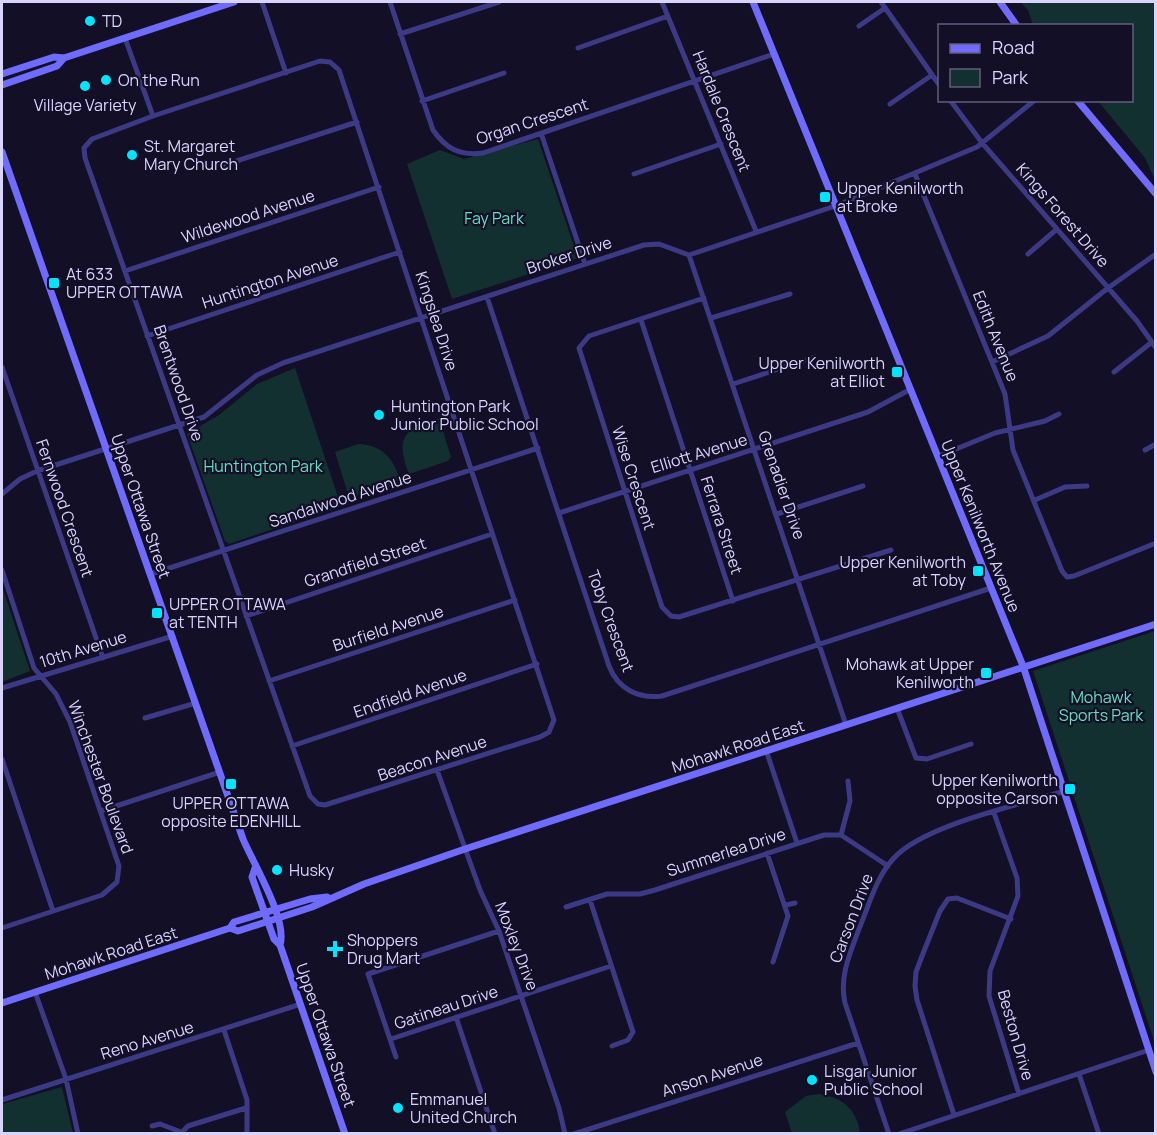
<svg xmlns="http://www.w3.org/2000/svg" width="1157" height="1135" font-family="Manrope,sans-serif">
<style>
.green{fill:#12302f}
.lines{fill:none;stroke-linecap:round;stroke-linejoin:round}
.street{stroke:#3d3a85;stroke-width:5}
.secondary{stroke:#6f6bff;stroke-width:7}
.poi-dot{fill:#00e5ff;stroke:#130f26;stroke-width:2}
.labels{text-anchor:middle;stroke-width:4.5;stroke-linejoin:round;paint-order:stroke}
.poi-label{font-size:16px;fill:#d9d4ff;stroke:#130f26;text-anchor:start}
.street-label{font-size:16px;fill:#d9d4ff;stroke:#130f26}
.park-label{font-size:16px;fill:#5fe0c0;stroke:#130f26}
</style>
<rect width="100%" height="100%" fill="#130f26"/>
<path class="green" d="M1020 2H1155V180L1145 158 1098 101 1132 100V26L1033 25 1028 10Z
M538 139 578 258 452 299 407 164 440 150 464 159Z
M295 368 341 506 229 544 225 541 187 434 219 415 257 384Z
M439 418 451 457 448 461 409 474C395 439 404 427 439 418Z
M358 444C382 445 393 457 400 480L352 497 348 494 335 452Z
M2 586 30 671 2 682Z
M1155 631H1156L1155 1044 1033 671Z
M62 1087 73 1133H2V1104Z
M819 1094C842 1097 857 1109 860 1133H792L785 1112 806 1096Z"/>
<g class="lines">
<path class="street" d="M262 2 286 73
M390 2 433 130C446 149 460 156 483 153L774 54
M662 2 756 231
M881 2 940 86
M859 26 885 8
M400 34 499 2
M125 38 153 116
M578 48 668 16
M320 61 330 62 339 70 554 720 549 732 540 737 325 805 318 804 310 796 85 158 84 148 92 139 153 116Z
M950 100 983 144 1137 321 1156 348
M422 101 504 73
M890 104 932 75
M541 133 585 264
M221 166 357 122
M634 174 721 144
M915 174 1005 394 1013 450 1062 571 1067 577 1074 576 1156 543
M1028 254 1057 229
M689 255 846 725
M125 271 379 187
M487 297 609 666C618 689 638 699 662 696L991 588
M704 298 589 336 579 348 662 607 671 616 679 617 891 550
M711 318 790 294
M641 320 733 601
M147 336 400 252
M992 362 1048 336 1108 288 1156 254
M2 367 103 658
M1114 372 1152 342
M733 384 815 357
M1145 450 1156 444
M939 456 995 433 1045 421 1059 414
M2 494 20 479 37 471 204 417 257 375 283 363 644 245 659 244 689 255 838 205 977 147 1035 100
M1035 500 1065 487 1087 486
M559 513 868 412 911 389
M777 514 863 486
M2 570 34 668 56 694 70 722 119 866 117 882 102 895 2 928
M151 574 538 448
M246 616 492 534
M269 681 515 600
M2 688 173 636
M897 708 916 758 927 759 971 744
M145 718 196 703
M292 746 537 664
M766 750 797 843
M2 759 53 911
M437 770 480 890 499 931 559 1108 565 1134
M101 811 220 772
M994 813 1017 878 1018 896 990 971 989 996 1019 1094
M841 835 850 801 848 781
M767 853 788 916 773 962
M590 900 633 1032 628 1040 612 1046
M786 905 795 903
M566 907 607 894H640L655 890 824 835H841L888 866
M35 992 66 1079 78 1134
M456 1017 495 1134
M224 1030 247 1100V1134
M391 1039 611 966
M396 1057 368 974 499 931
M1079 1074 1099 1134
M2 1100 301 1004
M954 1115 917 1000 915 986 916 972 924 951 940 911 948 899 957 898 1011 919
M152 1126 160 1124 181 1132
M180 1134 188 1126 246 1108
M574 1134 858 1043
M889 1134 845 1003C839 977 850 953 859 929 869 905 876 878 893 859 923 825 1019 805 1065 791
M899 1134 1149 1050"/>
<path class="secondary" d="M753 2 1023 666 1156 1072
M1000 2 1017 26
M2 74 54 57 64 58 234 2
M2 85 57 66 64 58
M1077 100 1156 194
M2 152 243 839C253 863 288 920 280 945
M255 868 252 877 274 939 280 945 345 1134
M230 928 238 931 312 907 364 884 465 849 1156 624
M2 1003 230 928 234 922 310 899 327 897"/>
</g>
<g class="poi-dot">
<circle cx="90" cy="21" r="6"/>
<circle cx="106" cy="80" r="6"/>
<circle cx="85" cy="86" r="6"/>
<circle cx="132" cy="155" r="6"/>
<rect x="819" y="191" width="12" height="12" rx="3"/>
<rect x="48" y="277" width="12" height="12" rx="3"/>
<rect x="891" y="366" width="12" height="12" rx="3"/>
<circle cx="379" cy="415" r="6"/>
<rect x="972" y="565" width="12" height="12" rx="3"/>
<rect x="151" y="607" width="12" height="12" rx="3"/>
<rect x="980" y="667" width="12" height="12" rx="3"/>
<rect x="225" y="778" width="12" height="12" rx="3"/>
<rect x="1064" y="783" width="12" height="12" rx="3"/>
<circle cx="277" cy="870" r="6"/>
<path d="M332 940h6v6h6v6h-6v6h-6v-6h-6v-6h6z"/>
<circle cx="812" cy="1080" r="6"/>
<circle cx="398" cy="1108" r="6"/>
</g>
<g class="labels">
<g class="poi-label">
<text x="102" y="27">TD</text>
<text x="118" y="86">On the Run</text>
<text x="85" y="111" text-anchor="middle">Village Variety</text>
<text x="144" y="152">St. Margaret<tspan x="144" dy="18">Mary Church</tspan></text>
<text x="837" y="194">Upper Kenilworth<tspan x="837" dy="18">at Broke</tspan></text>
<text x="66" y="280">At 633<tspan x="66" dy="18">UPPER OTTAWA</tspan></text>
<text x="885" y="369" text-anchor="end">Upper Kenilworth<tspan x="885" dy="18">at Elliot</tspan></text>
<text x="391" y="412">Huntington Park<tspan x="391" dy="18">Junior Public School</tspan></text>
<text x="966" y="568" text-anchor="end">Upper Kenilworth<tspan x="966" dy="18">at Toby</tspan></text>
<text x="169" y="610">UPPER OTTAWA<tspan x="169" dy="18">at TENTH</tspan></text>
<text x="974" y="670" text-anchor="end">Mohawk at Upper<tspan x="974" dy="18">Kenilworth</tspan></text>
<text x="1058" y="786" text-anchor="end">Upper Kenilworth<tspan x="1058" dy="18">opposite Carson</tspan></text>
<text x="231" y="809" text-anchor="middle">UPPER OTTAWA<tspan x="231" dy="18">opposite EDENHILL</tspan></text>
<text x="289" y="876">Husky</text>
<text x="347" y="946">Shoppers<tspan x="347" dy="18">Drug Mart</tspan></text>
<text x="824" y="1077">Lisgar Junior<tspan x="824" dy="18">Public School</tspan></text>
<text x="410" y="1105">Emmanuel<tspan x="410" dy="18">United Church</tspan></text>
</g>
<g class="street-label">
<text transform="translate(722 111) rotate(68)" y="6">Hardale Crescent</text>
<text transform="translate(532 121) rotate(-18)" y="6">Organ Crescent</text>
<text transform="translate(1063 215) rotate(49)" y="6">Kings Forest Drive</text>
<text transform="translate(248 216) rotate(-18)" y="6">Wildewood Avenue</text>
<text transform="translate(569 255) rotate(-18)" y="6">Broker Drive</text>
<text transform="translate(270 281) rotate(-18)" y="6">Huntington Avenue</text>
<text transform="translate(437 321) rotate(72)" y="6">Kingslea Drive</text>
<text transform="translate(996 336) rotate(68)" y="6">Edith Avenue</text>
<text transform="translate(179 383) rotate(71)" y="6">Brentwood Drive</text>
<text transform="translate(699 453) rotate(-17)" y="6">Elliott Avenue</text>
<text transform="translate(634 478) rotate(72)" y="6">Wise Crescent</text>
<text transform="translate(782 485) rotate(71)" y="6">Grenadier Drive</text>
<text transform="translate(340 499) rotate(-18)" y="6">Sandalwood Avenue</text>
<text transform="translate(141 506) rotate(71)" y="6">Upper Ottawa Street</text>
<text transform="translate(65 508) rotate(71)" y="6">Fernwood Crescent</text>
<text transform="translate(722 525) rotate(72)" y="6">Ferrara Street</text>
<text transform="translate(981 526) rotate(68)" y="6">Upper Kenilworth Avenue</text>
<text transform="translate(365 562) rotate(-18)" y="6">Grandfield Street</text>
<text transform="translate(611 621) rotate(70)" y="6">Toby Crescent</text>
<text transform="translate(388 628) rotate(-18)" y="6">Burfield Avenue</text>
<text transform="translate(83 649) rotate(-17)" y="6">10th Avenue</text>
<text transform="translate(410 693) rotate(-19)" y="6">Endfield Avenue</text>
<text transform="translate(738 746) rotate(-18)" y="6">Mohawk Road East</text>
<text transform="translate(432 758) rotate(-18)" y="6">Beacon Avenue</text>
<text transform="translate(101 777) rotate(70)" y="6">Winchester Boulevard</text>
<text transform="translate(726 852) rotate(-18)" y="6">Summerlea Drive</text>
<text transform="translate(851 918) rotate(-69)" y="6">Carson Drive</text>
<text transform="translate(517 946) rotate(69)" y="6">Moxley Drive</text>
<text transform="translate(111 953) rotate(-18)" y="6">Mohawk Road East</text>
<text transform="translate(446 1007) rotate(-18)" y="6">Gatineau Drive</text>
<text transform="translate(326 1035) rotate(71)" y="6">Upper Ottawa Street</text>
<text transform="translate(1016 1035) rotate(74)" y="6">Beston Drive</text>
<text transform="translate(147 1040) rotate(-17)" y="6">Reno Avenue</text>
<text transform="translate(712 1075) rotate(-18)" y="6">Anson Avenue</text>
</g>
<g class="park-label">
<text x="494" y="224">Fay Park</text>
<text x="263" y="472">Huntington Park</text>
<text x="1101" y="703">Mohawk<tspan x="1101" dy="18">Sports Park</tspan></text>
</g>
</g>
<rect width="1157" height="1135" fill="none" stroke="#d9d4ff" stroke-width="6"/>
<rect x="938" y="24" width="195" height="78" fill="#130f26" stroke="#625e7d" stroke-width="1.5"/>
<rect x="950" y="44" width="30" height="9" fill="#6f6bff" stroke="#625e7d" stroke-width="1.5"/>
<text x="992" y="54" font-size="18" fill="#d9d4ff">Road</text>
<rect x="950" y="69" width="30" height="18" fill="#12302f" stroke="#625e7d" stroke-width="1.5"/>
<text x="992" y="84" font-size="18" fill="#d9d4ff">Park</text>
</svg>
